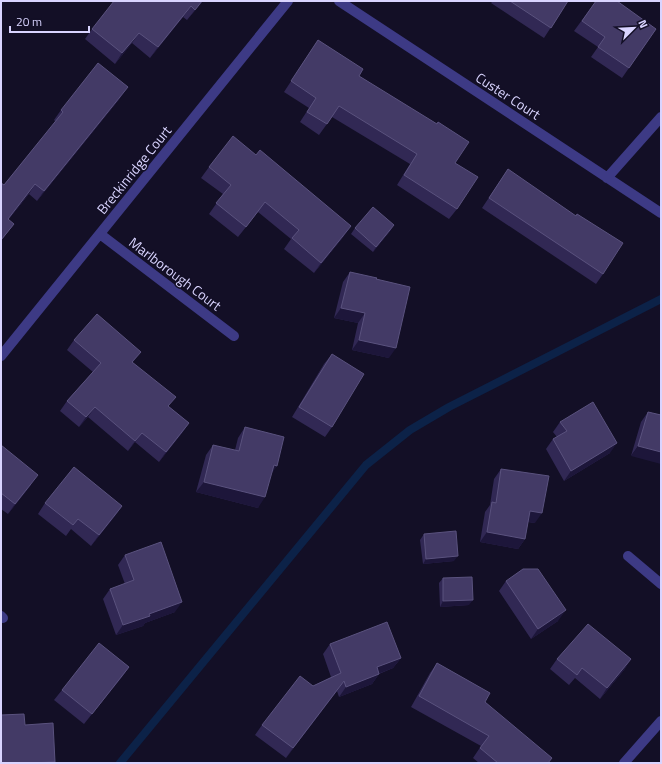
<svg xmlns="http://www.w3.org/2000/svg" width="662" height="764" font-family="'Titillium Web',sans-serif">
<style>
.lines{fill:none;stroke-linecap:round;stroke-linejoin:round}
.stream{stroke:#0c2248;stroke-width:8}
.minor{stroke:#3d3a85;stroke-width:10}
.wall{fill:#312854}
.shaded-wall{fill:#1d163a}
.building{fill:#433a66;stroke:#5a527e}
.labels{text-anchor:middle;stroke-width:3;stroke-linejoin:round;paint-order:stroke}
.street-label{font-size:14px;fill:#d9d4ff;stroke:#130f26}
</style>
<rect width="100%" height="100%" fill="#130f26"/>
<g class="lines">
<path class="stream" d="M120 763 366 465 410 430 449 407 661 299"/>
<path class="minor" d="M339 1 661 213
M607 178 661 117
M100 234 234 336
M1 356 288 1
M628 556 661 584
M1 616 3 618
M624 763 661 721"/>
</g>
<path class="wall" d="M203 1 187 20 183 17 150 58 132 43 115 64 85 39 92 29Z
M493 1H568L544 38 491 3Z
M596 1 656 29 622 78 591 57 598 47 574 31Z
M318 40 455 163 457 209 449 219 397 185 410 164 332 117 319 135 300 122 309 108 284 92Z
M121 97 37 201 29 194 8 220 14 224 1 241V183L4 185 56 122 54 120 61 110Z
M209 167 344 236 314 273 284 249 291 239 258 212 238 237 209 214 223 194 201 178Z
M508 169 603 274 596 284 482 208Z
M355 228 391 230 373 252 351 234Z
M350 272 376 279 389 358 352 350 358 323 334 318 343 282Z
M74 340 133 363 169 407 189 423 182 433 159 462 135 442 128 451 88 417 79 427 60 411 67 401 93 372 67 350Z
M332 354V427L325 437 292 417 324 364Z
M648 412 661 415 631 456 641 422Z
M560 422 610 453 564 481 546 449 553 439 557 437 553 432Z
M245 427 271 474 258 508 196 492 206 455 213 445 235 450 238 438Z
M1 445 31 485 8 514 1 509Z
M501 469 535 523 528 522 525 539 518 549 480 542 485 512 490 505 494 479Z
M45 503 122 506 115 516 91 546 71 529 66 536 38 514Z
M424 534 454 561 423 564 420 540Z
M125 555 175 612 145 623 143 626 116 635 103 599 110 589 125 584 118 565Z
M443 578 469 605 440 607 439 583Z
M506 581 558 621 531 639 499 591Z
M330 644 401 658 393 668 379 674 372 684 339 697 337 691 286 758 255 735 262 725 313 686 331 677 323 654Z
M557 659H631L624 670 600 699 575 678 569 685 550 669Z
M437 663 485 702 549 763H479L473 758 481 746 411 707 430 673Z
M129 667 122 677 84 724 54 700 62 690Z"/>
<path class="shaded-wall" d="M202 1H203L187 20 195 10Z
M191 6 183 17 150 58 158 47Z
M139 33 132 43 115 64 122 53Z
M128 87 121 97 37 201 44 191Z
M35 184 29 194 1 229 8 219Z
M394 225 391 230 373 252 376 247Z
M351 226 344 236 314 273 321 263Z
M341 308 365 313 358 323 334 318Z
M359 340 396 348 389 358 352 350Z
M141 352 134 361 125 372 132 362Z
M95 407 88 417 79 427 86 417Z
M189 423 182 433 159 462 166 452Z
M142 433 128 451 135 441Z
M617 443 610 453 564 481 571 471Z
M638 446 661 452V464L631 456Z
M274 465 277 466 270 476Z
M38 475 31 485 8 514 15 504Z
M204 482 265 497 258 508 196 492Z
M122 506 115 516 91 546 99 535Z
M530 511 542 513 535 523 523 521Z
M487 532 525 539 518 549 480 542Z
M458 556 454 561 423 564 426 559Z
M473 600 469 605 440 607 443 601Z
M182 602 175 612 145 623 143 626 116 635 123 625 149 614Z
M566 610 558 621 531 639 538 629Z
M401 658 393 668 370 677 377 667Z
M631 659 624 670 600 699 607 688Z
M129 667 122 677 84 724 92 714Z
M379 674 372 684 339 697 346 687Z
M344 681 337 691 286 758 293 748Z
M55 762 54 763H27Z"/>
<path class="building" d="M114 1H202L195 10 191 6 158 47 139 33 122 53 92 29Z
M510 1H568L551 28Z
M596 1H617L656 29 629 68 598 47 605 37 582 21Z
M318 40 363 69 359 76 437 124 438 122 469 142 455 163 478 177 457 209 404 175 417 154 339 106 327 124 307 112 316 98 291 81Z
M98 63 128 87 44 191 35 184 8 219 14 224 1 240V183L4 185 63 112 61 110Z
M233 136 256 155 260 150 351 226 321 263 292 238 299 230 265 202 246 227 216 203 231 185 209 167Z
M508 169 576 216 577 214 623 243 603 274 489 198Z
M373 207 394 225 376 247 355 228Z
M350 272 377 278 376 279 410 287 396 348 359 340 365 313 341 308Z
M97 314 141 352 132 362 176 397 168 406 189 423 166 452 142 433 135 441 95 407 86 417 67 401 101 363 74 340Z
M332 354 364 374 332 427 299 407Z
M593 402 617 443 571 471 553 439 567 431 560 422Z
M648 412 661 415V452L638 446Z
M245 427 284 437 277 466 274 465 265 497 204 482 213 445 239 451Z
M1 445 38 475 15 504 1 493Z
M74 467 122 506 99 535 78 519 73 525 45 503Z
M501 469 549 476 542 513 530 511 525 539 487 532 492 502 496 503Z
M456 531 458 556 426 559 424 534Z
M161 542 182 602 149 614 150 616 123 625 110 589 134 580 125 555Z
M523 569H538L566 610 538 629 506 581Z
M472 577 473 600 443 601V578Z
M387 622 401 658 377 667 379 674 346 687 344 681 293 748 262 725 300 676 313 686 341 673 330 644Z
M588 624 631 659 607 688 582 668 577 675 557 659Z
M99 643 129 667 92 714 62 690Z
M437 663 490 693 485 702 552 758 548 763H498L480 748 489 736 419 696Z
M24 714 25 725 53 723 55 762 27 763H1V715Z"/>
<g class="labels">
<g class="street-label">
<text transform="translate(508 96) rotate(33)" y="5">Custer Court</text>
<text transform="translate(134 170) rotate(-51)" y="5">Breckinridge Court</text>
<text transform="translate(175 274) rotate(37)" y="5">Marlborough Court</text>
</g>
</g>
<rect width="662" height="764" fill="none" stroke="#d9d4ff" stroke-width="4"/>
<g transform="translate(634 28) rotate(66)" stroke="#130f26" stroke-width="3" paint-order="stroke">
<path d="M0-3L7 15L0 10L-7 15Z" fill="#d9d4ff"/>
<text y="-6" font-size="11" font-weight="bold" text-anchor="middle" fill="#d9d4ff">N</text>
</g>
<path d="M10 26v6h79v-6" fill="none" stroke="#d9d4ff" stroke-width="2"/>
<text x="16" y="26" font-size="12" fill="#d9d4ff" stroke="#130f26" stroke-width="3" paint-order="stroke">20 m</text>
</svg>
